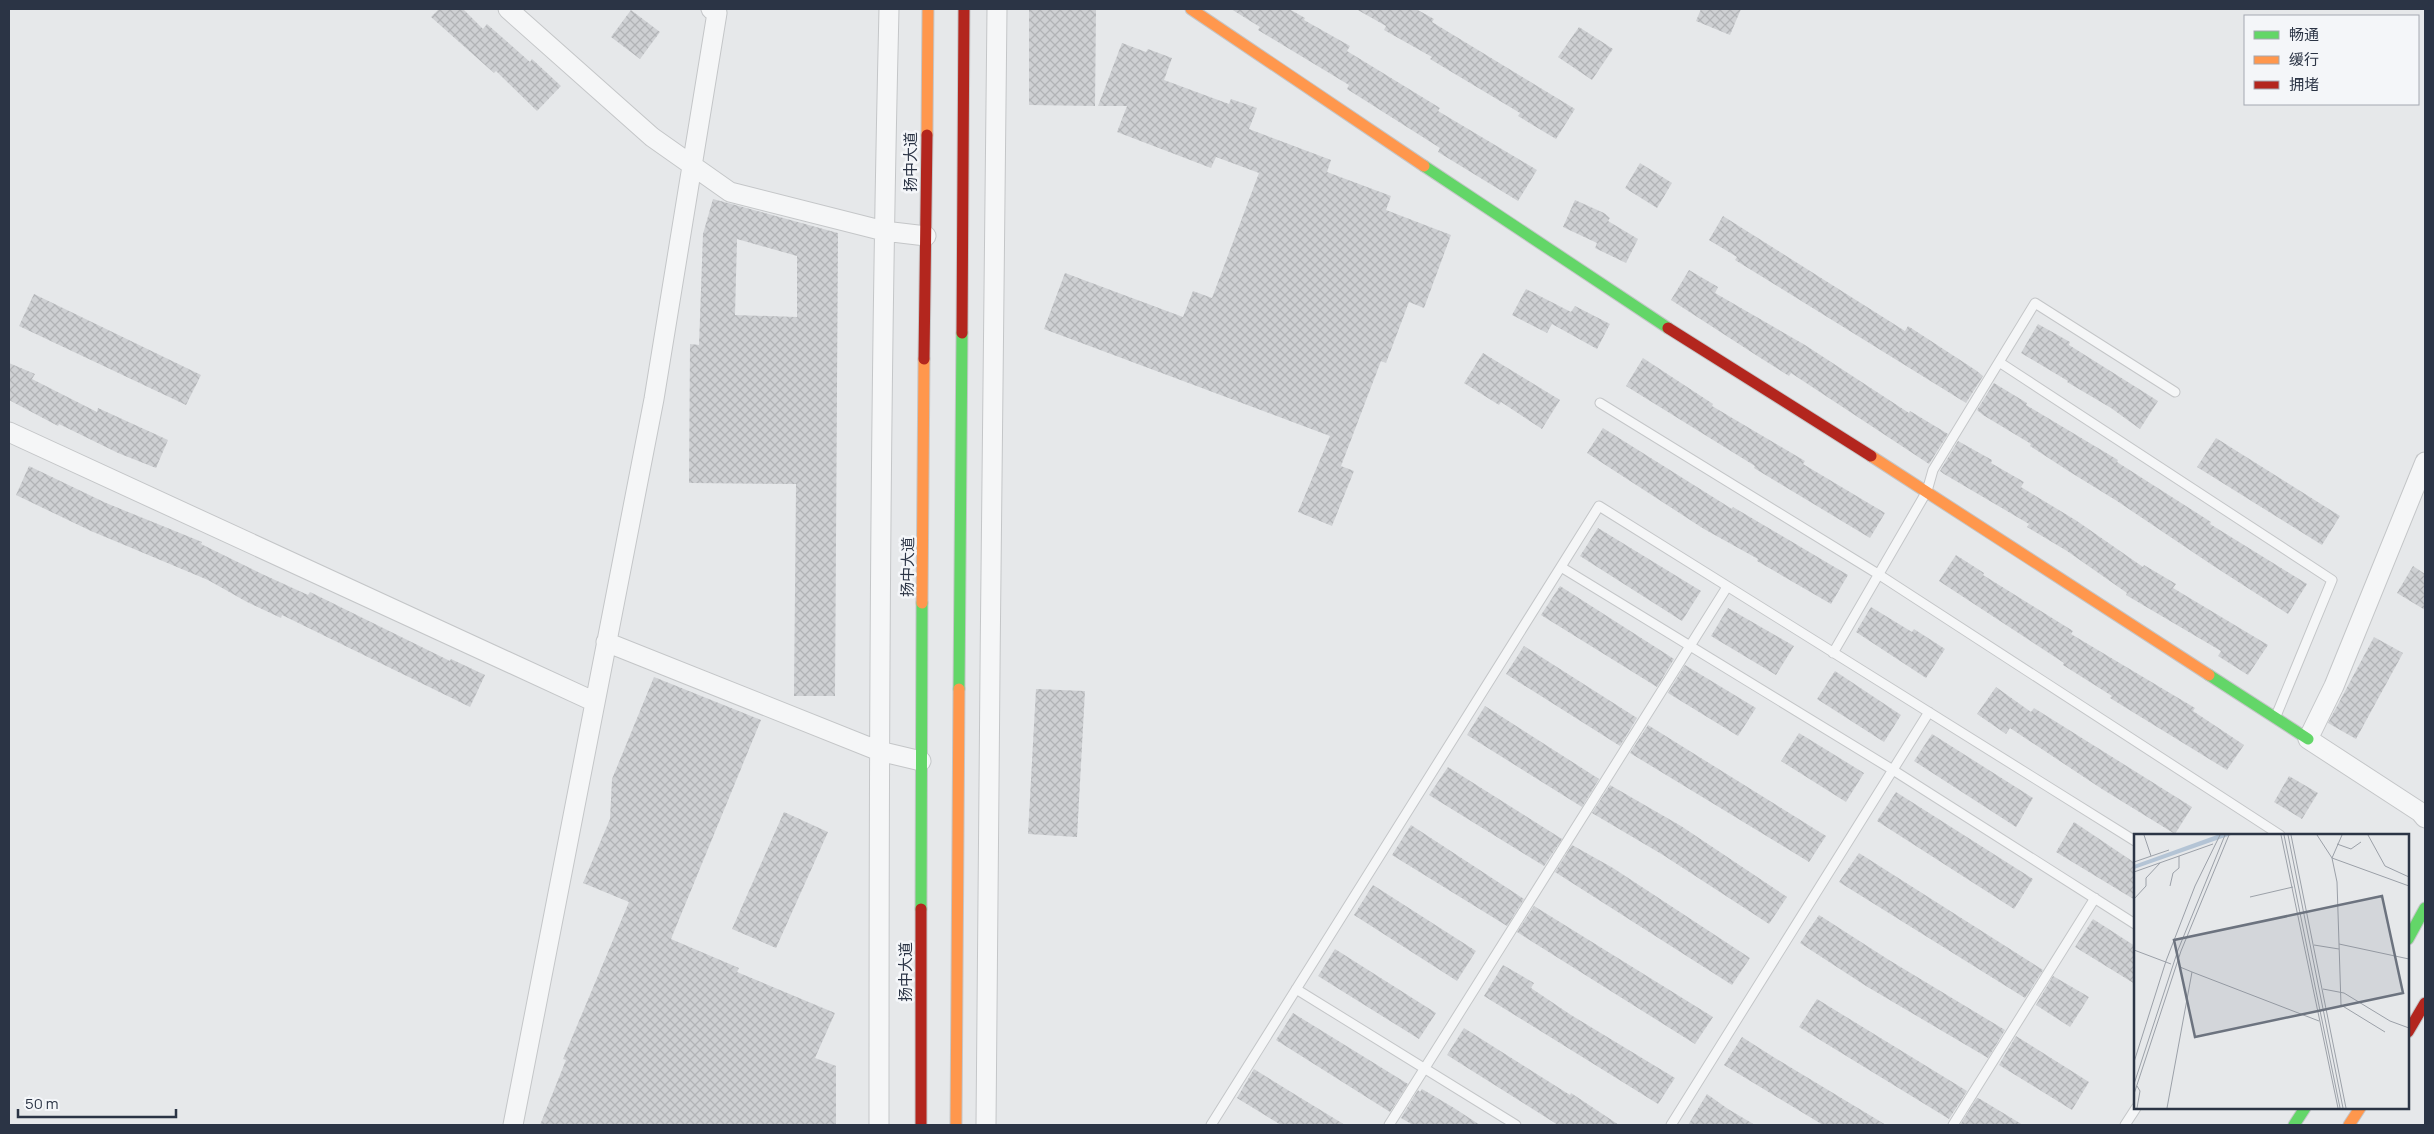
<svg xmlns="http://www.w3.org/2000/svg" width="2434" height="1134" font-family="Manrope,'Noto Sans SC',sans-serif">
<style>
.building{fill:url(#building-cross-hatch);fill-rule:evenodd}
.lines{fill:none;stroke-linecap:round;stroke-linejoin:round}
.lane-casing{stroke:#c4c6c8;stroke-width:11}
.street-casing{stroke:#c4c6c8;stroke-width:21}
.fast-casing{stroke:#c4c6c8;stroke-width:13}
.slow-casing{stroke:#c4c6c8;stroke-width:13}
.jam-casing{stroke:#c4c6c8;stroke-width:13}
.lane{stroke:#f5f6f7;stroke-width:9}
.street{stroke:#f5f6f7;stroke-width:19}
.fast{stroke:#63d668;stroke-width:11}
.slow{stroke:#ff974d;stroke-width:11}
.jam{stroke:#b3261e;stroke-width:11}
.labels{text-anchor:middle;stroke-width:5;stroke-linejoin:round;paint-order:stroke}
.street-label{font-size:15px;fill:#2b3445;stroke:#f4f6f9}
.inset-road{fill:none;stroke:#9ba0a8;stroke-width:1}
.view{fill:#6c737f;fill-opacity:0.15;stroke:#6c737f;stroke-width:2.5}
.inset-edge{fill:none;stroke:#2b3445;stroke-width:2.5}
</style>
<defs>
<pattern id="building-cross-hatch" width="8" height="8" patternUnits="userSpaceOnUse" patternTransform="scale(1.25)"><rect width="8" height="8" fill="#ced0d3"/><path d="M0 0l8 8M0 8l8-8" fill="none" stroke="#b1b3b6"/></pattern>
</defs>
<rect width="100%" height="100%" fill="#e6e8ea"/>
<path class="building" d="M439 9H463L483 29 487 24 530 62 532 59 561 86 537 111 496 71 494 73 431 17Z
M1029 9H1096L1095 106 1029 105Z
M1231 9H1289L1305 18 1304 20 1350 46 1347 51 1440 108 1438 111 1537 170 1518 201 1438 152 1440 148 1347 89 1349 85 1258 30 1260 27Z
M1356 9H1416L1434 19 1432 22 1575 109 1556 139 1518 116 1520 113 1430 59 1432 57 1384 30 1386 26Z
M1701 9H1741L1730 35 1696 21Z
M631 10 660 32 640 59 611 37Z
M1579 27 1613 49 1592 80 1558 57Z
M1122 43 1146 52 1148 49 1172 58 1164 80 1229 104 1231 99 1257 108 1249 129 1331 160 1327 172 1391 196 1386 210 1451 235 1424 308 1409 302 1386 363 1381 361 1341 466 1354 471 1332 526 1298 512 1330 436 1044 329 1065 273 1183 317 1193 291 1212 298 1259 173 1216 157 1211 168 1117 132 1127 106H1098Z
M1640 163 1672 183 1657 208 1625 188Z
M713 199 838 233 835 696H794L796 484 689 483 690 344 699 345 703 234ZM737 239 797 256V317L735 315Z
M1575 200 1604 213 1610 218 1608 221 1638 239 1626 263 1595 248 1597 243 1563 227Z
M1723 216 1905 331 1908 326 1977 371 1983 376 1966 403 1735 260 1737 257 1709 240Z
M1689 270 1718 287 1715 293 1805 345 1909 413 1910 411 1948 434 1929 464 1791 373 1789 376 1759 357 1671 300Z
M1526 289 1571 312 1575 306 1610 324 1597 349 1552 324 1547 333 1512 315Z
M34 294 201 375 186 405 19 326Z
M2038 324 2070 342 2069 345 2158 401 2140 429 2111 408 2067 382 2068 381 2021 353Z
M1483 353 1560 400 1542 429 1501 402 1499 405 1464 383Z
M1643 358 1713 404 1712 406 1805 461 1803 464 1885 513 1870 538 1754 468 1755 466 1626 386Z
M9 363 35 374 32 379 97 412 98 408 168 440 156 468 118 453 59 424 58 426 9 400Z
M1994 383 2027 403 2026 405 2118 460 2117 462 2211 522 2210 524 2307 584 2288 614 2212 565 2117 501 2070 472 2030 446 2031 444 1983 415 1977 410Z
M1603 428 1732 509 1733 507 1848 575 1831 604 1757 561 1758 559 1704 529 1587 453Z
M2216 438 2340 516 2322 545 2197 467Z
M1958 441 1992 460 1991 463 2024 482 2021 487 2077 521 2143 567 2144 565 2176 584 2173 588 2268 645 2248 675 2218 656 2221 651 2126 595 2127 593 2067 551 2027 527 2029 524 1944 474 1940 471Z
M29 466 106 503 202 542 201 544 262 574 308 595 310 592 450 661 451 659 485 675 470 707 282 615 281 618 247 602 208 580 91 531 16 495Z
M1598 528 1701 591 1682 621 1580 556Z
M1956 555 1984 573 1983 575 2073 631 2071 634 2195 708 2193 711 2244 745 2227 770 2110 698 2112 696 2063 665 2064 663 1939 581Z
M2413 566 2425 574V610L2397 593Z
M1560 586 1674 659 1657 687 1541 615Z
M1871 607 1912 632 1914 629 1945 649 1926 678 1856 632Z
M1728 608 1794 646 1776 675 1711 636Z
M2374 637 2403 653 2356 739 2328 723Z
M1524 646 1637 718 1620 746 1506 674Z
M1685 665 1756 708 1738 736 1668 693Z
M1835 671 1901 715 1884 742 1817 699Z
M654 677 761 720 671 939 739 968 737 972 835 1013 815 1058 836 1066V1125H540L566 1060 563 1059 629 902 583 883 610 819 612 779Z
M1996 687 2031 712 2034 708 2192 807 2175 834 2102 789 2010 728 2006 734 1977 714Z
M1036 689 1085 691 1077 837 1028 834Z
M1485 706 1599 779 1582 807 1467 735Z
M1648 725 1826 836 1809 862 1630 753Z
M1799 733 1864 773 1846 802 1781 761Z
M1932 734 2033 798 2016 827 1914 761Z
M1448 767 1562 839 1544 866 1429 795Z
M2289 776 2318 793 2302 819 2274 802Z
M1610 785 1681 826 1787 897 1769 924 1663 855 1592 813Z
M1896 792 2033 879 2014 909 1877 821Z
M784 812 828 832 776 948 732 929Z
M2074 822 2135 863V900L2056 852Z
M1411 825 1524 899 1507 926 1392 855Z
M1572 845 1613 868 1750 958 1732 985 1555 872Z
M1859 853 2043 970 2025 998 1839 882Z
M1373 885 1476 951 1457 981 1354 915Z
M1534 906 1713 1017 1695 1044 1517 932Z
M1819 915 1889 960 2005 1030 1988 1058 1866 986 1800 943Z
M2093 919 2135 946V984L2075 947Z
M1335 949 1436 1013 1419 1039 1318 976Z
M1503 965 1534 983 1531 988 1571 1015 1675 1078 1658 1104 1484 996Z
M2053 976 2089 997 2070 1027 2036 1005Z
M1817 999 1967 1091 1949 1119 1799 1027Z
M1293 1013 1408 1084 1390 1112 1276 1040Z
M1464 1028 1570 1095 1571 1093 1619 1125H1558L1447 1055Z
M2016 1036 2089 1082 2072 1110 1999 1065Z
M1742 1037 1775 1058 1886 1125H1823L1724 1065Z
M1254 1069 1291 1092 1345 1125H1281L1237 1098Z
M1422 1089 1454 1108 1480 1125H1413L1401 1118 1418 1090 1420 1092Z
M1707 1094 1728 1109 1755 1125H1688Z
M1977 1098 1980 1099 2023 1125H1960Z"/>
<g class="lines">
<g class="lane-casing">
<path id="lane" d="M1999 362 2332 580 2276 716
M1600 403 1878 574 2280 835
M1561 567 1893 770 2135 924
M1833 653 1927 491 1933 470 2035 303 2175 392
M1296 989 1516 1125
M1211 1125 1599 506 2135 841
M1389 1125 1727 587
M1671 1125 1929 712
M1953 1125 2095 898
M2125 1125 2136 1108"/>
</g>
<g class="street-casing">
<path id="street" d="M508 9 652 137 730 192 884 231 926 236
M9 432 595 702
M2425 462 2334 686 2308 739 2420 812 2425 818
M606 642 879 751 921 761
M513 1125 654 399 717 13 711 9
M879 1125C879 753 880 381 889 9
M986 1125C991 753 990 381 997 9"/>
</g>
<g class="fast-casing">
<path id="fast" d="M1424 166 1668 328
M2209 675 2308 739
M959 689 962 333
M921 909 922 603
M2408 939 2425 908
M2294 1125 2305 1108"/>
</g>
<g class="slow-casing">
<path id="slow" d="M1191 9 1424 166
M927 135 928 9
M1871 456 2209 675
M922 603 924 359
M956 1125 959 689
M2349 1125 2360 1108"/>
</g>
<g class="jam-casing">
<path id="jam" d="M1668 328 1871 456
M962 333 964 9
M924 359 927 135
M921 909V1125
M2408 1032 2425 1003"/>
</g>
<use href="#lane" class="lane"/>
<use href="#street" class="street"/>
<use href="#fast" class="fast"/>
<use href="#slow" class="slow"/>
<use href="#jam" class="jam"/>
</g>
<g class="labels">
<g class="street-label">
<text transform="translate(911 162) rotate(-90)" y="5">扬中大道</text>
<text transform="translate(908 567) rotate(-89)" y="5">扬中大道</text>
<text transform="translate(906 972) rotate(-90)" y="5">扬中大道</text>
</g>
</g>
<g transform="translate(2134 834)">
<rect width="275" height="275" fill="#e6e8ea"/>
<path d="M83 1H97L0 35V31Z" fill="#b4c4d5"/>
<path class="inset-road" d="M10 1 17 22M147 1 204 274M150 1 206 274M154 1 209 274M157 1 212 274M183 1 198 24 203 48 207 171 251 198M208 1 198 24 275 52M234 1 251 32 275 43M203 10 217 15 227 8M0 28 35 16M0 38 79 10M36 52 39 39 45 34V22M116 63 159 53M0 65 12 52V44L26 29M205 110 275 125M180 111 205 115M0 116 37 130M58 138 185 187M189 155 210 159 256 187 275 194M0 228 32 127 61 52 86 1M0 250 44 116 91 1M0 260 47 117 95 1M3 274 6 257 3 252M33 274 58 138 46 133"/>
<path class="view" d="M248 62 269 159 61 203 40 106Z"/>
<rect width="275" height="275" class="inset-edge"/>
</g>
<rect width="2434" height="1134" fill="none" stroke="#2b3445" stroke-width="20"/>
<rect x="2244" y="15" width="175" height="90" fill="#f4f6f9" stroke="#a4a8b1"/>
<rect x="2254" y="31" width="25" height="8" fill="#63d668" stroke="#a4a8b1"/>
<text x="2289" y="40" font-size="15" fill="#2b3445">畅通</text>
<rect x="2254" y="56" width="25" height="8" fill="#ff974d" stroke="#a4a8b1"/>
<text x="2289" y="65" font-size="15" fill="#2b3445">缓行</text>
<rect x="2254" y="81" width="25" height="8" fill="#b3261e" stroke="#a4a8b1"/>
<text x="2289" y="90" font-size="15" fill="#2b3445">拥堵</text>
<path d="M18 1109v8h158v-8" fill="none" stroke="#2b3445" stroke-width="2.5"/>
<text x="25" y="1109" font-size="15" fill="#2b3445" stroke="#f4f6f9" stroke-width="4" paint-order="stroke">50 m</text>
</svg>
